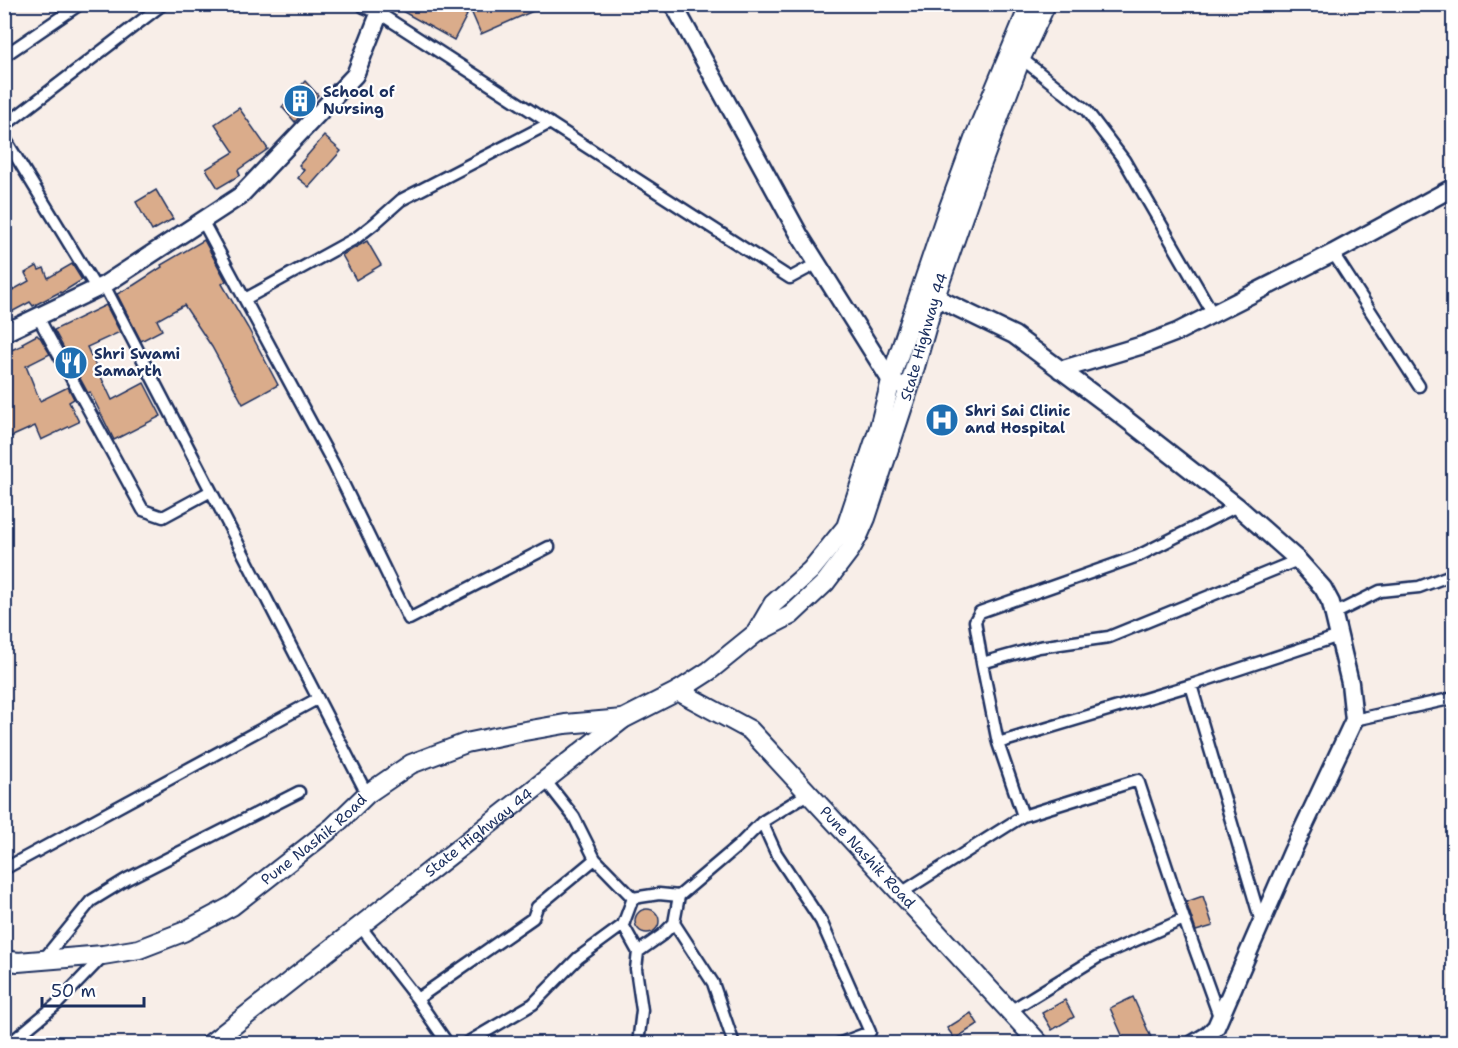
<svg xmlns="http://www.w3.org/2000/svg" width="1458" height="1048" font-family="'Shantell Sans',sans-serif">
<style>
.building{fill:#daac8b;stroke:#1b2f5e;stroke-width:1.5}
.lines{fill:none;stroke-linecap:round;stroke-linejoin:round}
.street-casing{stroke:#1b2f5e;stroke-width:15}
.secondary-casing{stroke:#1b2f5e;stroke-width:21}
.primary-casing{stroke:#1b2f5e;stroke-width:22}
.street{stroke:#fff;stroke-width:10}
.secondary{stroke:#fff;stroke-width:16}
.primary{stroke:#fff;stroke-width:18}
.labels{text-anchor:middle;stroke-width:4.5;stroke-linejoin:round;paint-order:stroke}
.poi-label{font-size:15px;font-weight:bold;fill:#1b2f5e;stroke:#fff;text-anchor:start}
.street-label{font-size:15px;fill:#1b2f5e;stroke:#fff}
</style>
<rect width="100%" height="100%" fill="#f8eee8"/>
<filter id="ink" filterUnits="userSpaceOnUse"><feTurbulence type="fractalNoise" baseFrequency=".0167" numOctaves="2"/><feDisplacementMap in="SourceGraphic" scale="12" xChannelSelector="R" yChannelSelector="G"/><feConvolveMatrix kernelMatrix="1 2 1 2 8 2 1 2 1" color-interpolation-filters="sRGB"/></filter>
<g filter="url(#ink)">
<path class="building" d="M393 4H448L467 15 454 40 393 6Z
M468 4H549L481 34Z
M305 81 318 95 295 122 282 107Z
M239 108 268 149 238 170 240 175 218 188 206 169 234 152 215 124Z
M324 136 341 151 309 187 298 178 304 170 299 165Z
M156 190 173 219 152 231 136 202Z
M204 240 226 281 222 284 248 328 278 385 243 404 212 347 184 305 157 320 162 330 141 341 117 294 134 285 162 267 161 265Z
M367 241 381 265 356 280 342 255Z
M72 264 82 280 61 293 60 292 33 306 30 302 4 316V295L29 281 25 273 37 266 39 270 44 268 48 278Z
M106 305 120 332 87 347 112 400 144 383 161 416 114 440 90 392 88 393 54 330Z
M37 335 39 337H40L50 354 26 366 40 401 68 387 74 399 69 402 79 422 41 440 35 426 4 440V353L23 345 22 343Z
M939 409 954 425 946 434 930 418Z
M1203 896 1213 926 1196 931 1186 902Z
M635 921a12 12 0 1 1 24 0a12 12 0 1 1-24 0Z
M1133 997 1154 1044H1126L1110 1008Z
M1065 1000 1074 1017 1052 1030 1042 1013Z
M971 1013 978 1024 955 1039 947 1028Z"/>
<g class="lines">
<g class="street-casing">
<path id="street" d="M361 4 364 7 379 13 790 278 816 264
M4 56 80 4
M1021 58 1086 110 1124 160 1213 314
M4 126 163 4
M4 137 96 288
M202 220 334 465 409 619 549 547
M1333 253 1419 386
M245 299 356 238 374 224 401 200 550 123
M38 317 143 510 163 517 211 491 104 285
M211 491 367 794
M1334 614 1380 591 1419 587 1454 574
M982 663 1039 647 1109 637 1298 560
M1191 685 1261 922
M1354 720 1454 698
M998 743 1191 685 1339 636
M545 780 574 817 595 859 633 898 659 894 679 896
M809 793 762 822 776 853 821 921 870 1032 838 1044
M1023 816 998 743 982 663 975 621 980 612 1138 556 1237 506
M4 869 317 699
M901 893 1015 821 1023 816 1138 780 1184 919 1220 1019
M633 898 623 925 638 952
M674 923 713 983 734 1044
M360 926 417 999 448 1044
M43 960 91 901 127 879 299 792
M417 999 533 918 537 907 595 859
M1010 1011 1098 957 1184 919
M9 1044 56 1005 103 956
M465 1044 533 1004 578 958 623 925
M638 1044 642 1010 636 969 638 952 662 935 674 923 679 896 738 846 762 822"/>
</g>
<g class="secondary-casing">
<path id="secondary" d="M672 4 676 9 800 236 891 381 901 385
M924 292 935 297 1014 335 1104 402 1237 506 1298 560 1323 588 1331 603 1350 683 1354 720 1292 852 1216 1027 1208 1035 1193 1044
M4 333 104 285 240 196 355 75 383 4
M1060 370 1143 345 1177 332 1333 253 1454 187"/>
</g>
<g class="primary-casing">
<g id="primary">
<path d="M756 633 773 604 811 570 846 527 879 428 894 369 945 218 974 139 1030 4"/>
<path id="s1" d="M678 691 750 730 1040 1044"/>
<path id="s2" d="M4 960 18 962 103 955 139 949 183 932 232 906 333 827 367 794 411 764 466 743 519 732 565 724 623 719"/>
<path id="s3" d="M210 1044 623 719 678 691 709 671 756 633 791 615 825 583 850 550 859 534 866 518 909 388 935 297 976 179 1021 58 1046 4"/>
</g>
</g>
<use href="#street" class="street"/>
<use href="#secondary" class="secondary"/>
<use href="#primary" class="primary"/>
</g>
</g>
<defs>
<g id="building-disc" transform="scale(1.725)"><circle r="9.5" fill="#1f6fb2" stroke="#fff"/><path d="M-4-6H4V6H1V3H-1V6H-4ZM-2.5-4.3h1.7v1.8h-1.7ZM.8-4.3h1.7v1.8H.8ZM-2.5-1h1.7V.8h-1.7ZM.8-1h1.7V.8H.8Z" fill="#fff"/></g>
<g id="restaurant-disc" transform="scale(1.725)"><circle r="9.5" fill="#1f6fb2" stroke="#fff"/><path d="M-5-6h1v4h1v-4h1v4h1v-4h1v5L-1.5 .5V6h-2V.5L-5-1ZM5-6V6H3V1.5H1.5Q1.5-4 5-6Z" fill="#fff"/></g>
<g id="hospital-disc" transform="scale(1.725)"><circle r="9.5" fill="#1f6fb2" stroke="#fff"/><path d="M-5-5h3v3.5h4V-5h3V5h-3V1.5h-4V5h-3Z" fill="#fff"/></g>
</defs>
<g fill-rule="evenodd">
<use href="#building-disc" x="300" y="101"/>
<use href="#restaurant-disc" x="71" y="363"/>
<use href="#hospital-disc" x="942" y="420"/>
</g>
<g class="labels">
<g class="poi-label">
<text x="323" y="97">School of<tspan x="323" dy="17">Nursing</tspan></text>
<text x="94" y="359">Shri Swami<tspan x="94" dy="17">Samarth</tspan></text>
<text x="965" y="416">Shri Sai Clinic<tspan x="965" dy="17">and Hospital</tspan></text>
</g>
<g class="street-label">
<text dy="5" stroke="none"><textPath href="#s3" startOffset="1038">State Highway 44</textPath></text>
<text dy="5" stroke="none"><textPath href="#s3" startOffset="342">State Highway 44</textPath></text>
<text dy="5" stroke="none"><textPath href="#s2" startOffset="344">Pune Nashik Road</textPath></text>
<text dy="5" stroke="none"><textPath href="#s1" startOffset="255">Pune Nashik Road</textPath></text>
</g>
</g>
<rect width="1458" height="1048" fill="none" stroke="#fff" stroke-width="24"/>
<rect x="12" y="12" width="1434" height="1024" fill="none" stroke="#1b2f5e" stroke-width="2" filter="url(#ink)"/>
<path d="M42 997v9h102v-9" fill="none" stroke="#1b2f5e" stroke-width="3"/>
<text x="51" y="997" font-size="18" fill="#1b2f5e" stroke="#ffffff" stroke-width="4.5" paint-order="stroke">50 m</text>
</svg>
